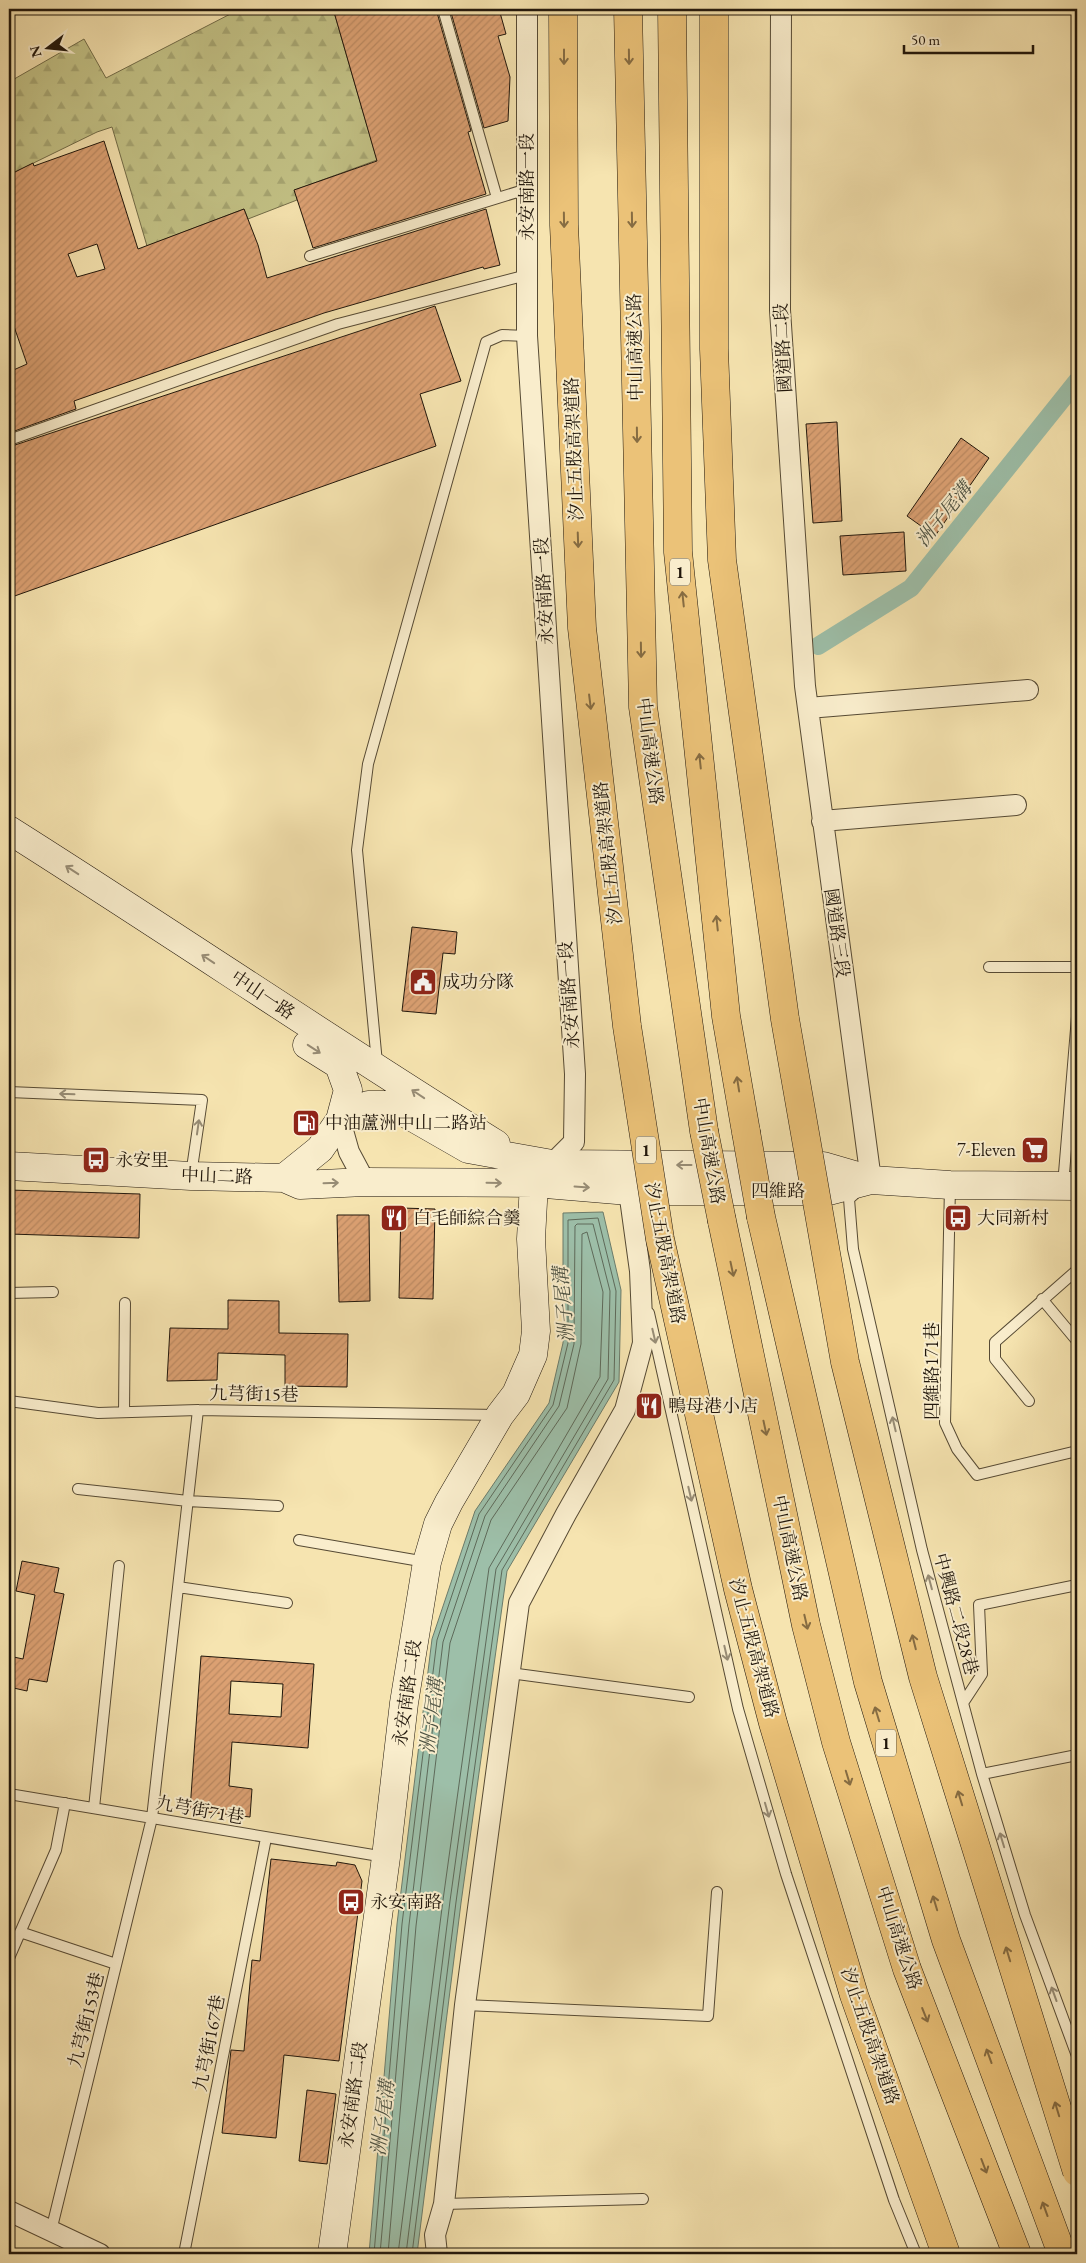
<svg xmlns="http://www.w3.org/2000/svg" width="1086" height="2263" font-family="'EB Garamond','Noto Serif TC',serif">
<style>
.forest{fill:url(#forest-firs);stroke:#726c48}
.water{fill:#9dbfa9;stroke:#6b7b6a}
.lines{fill:none;stroke-linecap:round;stroke-linejoin:round}
.shore{stroke:#5e6a5a;stroke-width:1}
.canal{stroke:#9dbfa9;stroke-width:18}
.building{fill:url(#building-hatch);stroke:#20160b;fill-rule:evenodd}
.lane-casing{stroke:#564a34;stroke-width:12}
.street-casing{stroke:#564a34;stroke-width:22}
.secondary-casing{stroke:#20160b;stroke-width:29}
.highway-casing{stroke:#20160b;stroke-width:29}
.lane{stroke:#f9edcc;stroke-width:10}
.street{stroke:#f9edcc;stroke-width:20}
.secondary{stroke:#f9edcc;stroke-width:28}
.highway{stroke:#ebc278;stroke-width:28}
.highway-bridge-casing{stroke:#20160b;stroke-width:29;stroke-linecap:butt}
.highway-bridge{stroke:#ebc278;stroke-width:28}
.oneway{stroke:#866c42}
.oneway2{stroke:#978c75}
.labels{text-anchor:middle;stroke-width:4;stroke-linejoin:round;paint-order:stroke}
.shield{fill:#f9edcc;stroke:#615645;stroke-width:1}
.shield-label{font-size:16px;font-weight:bold;fill:#20160b}
.street-label{font-size:18px;fill:#20160b;stroke:#f9edcc}
.poi-label{font-size:18px;fill:#20160b;stroke:#f9edcc;text-anchor:start}
.water-label{font-size:19px;font-style:italic;fill:#4c5142;stroke:#f9edcc}
</style>
<defs>
<pattern id="forest-firs" width="22" height="20" patternUnits="userSpaceOnUse" patternTransform="scale(1.25)"><rect width="22" height="20" fill="#c3c286"/><path d="M5 1l3.5 6h-7zM16 11l3.5 6h-7z" fill="#a7a672"/></pattern>
<pattern id="building-hatch" width="6" height="6" patternUnits="userSpaceOnUse" patternTransform="scale(1.25)"><rect width="6" height="6" fill="#dca173"/><path d="M-1 1l2-2M0 6l6-6M5 7l2-2" fill="none" stroke="#bc8a62"/></pattern>
</defs>
<rect width="100%" height="100%" fill="#f6e4b0"/>
<filter id="stains"><feTurbulence type="fractalNoise" baseFrequency=".004" numOctaves="4"/><feColorMatrix values="0 0 0 0 .2 0 0 0 0 .09 0 0 0 0 .02 0 0 0 .5 -.17"/></filter>
<radialGradient id="worn" r=".72"><stop offset=".6" stop-color="#630" stop-opacity="0"/><stop offset="1" stop-color="#630" stop-opacity=".3"/></radialGradient>
<path class="forest" d="M240 9H343L334 12 377 160 295 190 297 200 248 219 244 209 147 246 112 127 97 132 9 175V82L84 39 106 78Z"/>
<path class="water" d="M603 1212 621 1290 619 1382 507 1571 461 1903 417 2254H369L397 1924 432 1639 475 1511 549 1403 563 1343V1213Z"/>
<g class="lines">
<path class="shore" d="M374 2254 402 1924 437 1640 479 1514 553 1405 568 1343V1220L598 1218 616 1291 614 1380 502 1570 456 1902 412 2254
M380 2254 409 1925 443 1642 485 1516 559 1406 574 1344 575 1226 577 1224H593L610 1291 608 1379 496 1569 450 1901 406 2254
M388 2254 416 1926 450 1643 491 1520 567 1408 581 1344 582 1234 587 1232 603 1292 600 1377 489 1568 443 1900 398 2254"/>
<path class="canal" d="M818 646 911 588 1077 381"/>
</g>
<path class="building" d="M343 9H436L471 131 468 132 486 194 313 248 294 190 377 161 334 12Z
M450 9H499L506 34 498 36 510 77 508 121 484 128Z
M104 141 138 249 244 209 258 245 267 278 486 209 500 265 484 269 483 267 324 313 74 401 76 409 9 433V372L27 364 9 312V175L33 163 34 166ZM97 244 105 269 77 277 68 254Z
M435 306 461 381 420 394 436 446 9 598V447Z
M837 422 842 521 813 523 806 424Z
M961 438 989 458 935 536 907 516Z
M904 532 906 571 843 575 840 536Z
M412 927 457 932 455 954 443 953 436 1014 402 1011Z
M9 1190 140 1194 139 1238 9 1234Z
M401 1208 435 1209 433 1299 399 1298Z
M337 1215H369L370 1301 339 1302Z
M228 1300 279 1301V1333L348 1334 347 1387 285 1386V1355L218 1353 217 1380 167 1381 170 1328 228 1329Z
M22 1561 59 1568 54 1592 64 1594 47 1682 29 1679 27 1691 9 1687V1656L23 1659 35 1595 16 1591Z
M201 1656 314 1664 308 1748 232 1742 229 1786 252 1789 250 1817 190 1810ZM231 1681 283 1684 281 1717 229 1714Z
M271 1859 336 1866 337 1862 355 1865 362 1881 339 2061 284 2055 276 2138 222 2133 231 2050 244 2051 252 1960 260 1961Z
M307 2090 336 2094 327 2164 299 2161Z"/>
<g class="lines">
<g class="lane-casing">
<path id="lane" d="M443 9 497 198
M310 256 527 189
M9 440 338 324 527 275
M989 967H1077
M377 1063 357 850 368 764 486 342 502 335 527 336
M9 1092 202 1100 191 1175
M1063 1185 1077 1017
M950 1186 945 1423 957 1449 977 1475 1077 1451
M858 1191 849 1199 853 1249 922 1550 982 1774 1025 1915 1077 2056
M9 1293 53 1292
M1042 1299 1077 1341
M649 1313 738 1709 786 1874 894 2200 916 2254
M9 1401 98 1413 198 1410 497 1415
M1029 1401 995 1359V1342L1077 1270
M124 1412 125 1303
M78 1489 188 1501 278 1506
M299 1540 426 1562
M178 1587 287 1603
M510 1673 689 1697
M963 1703 982 1674 979 1605 1077 1585
M982 1774 1077 1755
M9 1794 385 1857
M94 1808 119 1566
M20 1932 116 1964
M9 1958 56 1850 65 1803
M465 2005 708 2016 717 1892
M444 2204 643 2199
M51 2231 152 1818 198 1410
M184 2254 266 1838"/>
</g>
<g class="street-casing">
<path id="street" d="M527 9V336L575 1074 574 1142 552 1164
M781 9 780 310 805 686 871 1180
M808 708 1028 690
M822 821 1016 805
M340 1120 349 1152 365 1182
M9 2211 100 2254
M437 2254 435 2235 444 2204 465 2005 519 1603 566 1514 625 1410 643 1343 640 1271 629 1191"/>
</g>
<g class="secondary-casing">
<path id="secondary" d="M9 830C172 933 332 1042 496 1144
M340 1120 368 1105H386L400 1110 468 1149 552 1164 823 1166 871 1180 950 1185 1077 1186
M9 1166 191 1176 284 1178 300 1185 365 1182 534 1183 629 1191H829L871 1180
M284 1178 320 1149 340 1120 348 1090 339 1065 307 1045
M332 2254 386 1857 404 1703 427 1562 438 1524 449 1502 500 1415 516 1394 533 1355 536 1331 531 1239 534 1183 552 1164"/>
</g>
<g class="highway-casing">
<path id="highway" d="M628 9 643 707 704 1131
M672 9 678 552 726 1016 746 1132
M761 1217 868 1682 946 1940 1062 2254
M722 1221 806 1625 836 1742 907 1969 1017 2254"/>
</g>
<use href="#lane" class="lane"/>
<use href="#street" class="street"/>
<use href="#secondary" class="secondary"/>
<use href="#highway" class="highway"/>
<g class="highway-bridge-casing">
<path id="highway-bridge" d="M563 9 564 225 582 628 627 1026 660 1239 738 1589 773 1723 854 1995 946 2254
M714 9V349L722 560 785 1019 845 1362 923 1677 1077 2172
M704 1131 722 1221
M746 1132 761 1217"/>
</g>
<use href="#highway-bridge" class="highway-bridge"/>
</g>
<defs><path id="oneway-shaft" d="M-6 0H5M1.5-3L5.5 0L1.5 3" fill="none" stroke-width="1.6" stroke-linecap="round" stroke-linejoin="round" transform="scale(1.25)"/></defs>
<g class="oneway">
<use href="#oneway-shaft" transform="translate(564 57) rotate(90)"/>
<use href="#oneway-shaft" transform="translate(629 57) rotate(89)"/>
<use href="#oneway-shaft" transform="translate(564 220) rotate(89)"/>
<use href="#oneway-shaft" transform="translate(632 220) rotate(89)"/>
<use href="#oneway-shaft" transform="translate(637 435) rotate(89)"/>
<use href="#oneway-shaft" transform="translate(578 540) rotate(88)"/>
<use href="#oneway-shaft" transform="translate(683 599) rotate(-96)"/>
<use href="#oneway-shaft" transform="translate(641 650) rotate(89)"/>
<use href="#oneway-shaft" transform="translate(590 702) rotate(83)"/>
<use href="#oneway-shaft" transform="translate(700 761) rotate(-96)"/>
<use href="#oneway-shaft" transform="translate(717 923) rotate(-96)"/>
<use href="#oneway-shaft" transform="translate(738 1084) rotate(-99)"/>
<use href="#oneway-shaft" transform="translate(732 1269) rotate(78)"/>
<use href="#oneway-shaft" transform="translate(765 1428) rotate(78)"/>
<use href="#oneway-shaft" transform="translate(806 1622) rotate(77)"/>
<use href="#oneway-shaft" transform="translate(914 1642) rotate(-104)"/>
<use href="#oneway-shaft" transform="translate(877 1714) rotate(-107)"/>
<use href="#oneway-shaft" transform="translate(848 1778) rotate(73)"/>
<use href="#oneway-shaft" transform="translate(960 1798) rotate(-107)"/>
<use href="#oneway-shaft" transform="translate(935 1903) rotate(-107)"/>
<use href="#oneway-shaft" transform="translate(1008 1954) rotate(-107)"/>
<use href="#oneway-shaft" transform="translate(925 2015) rotate(68)"/>
<use href="#oneway-shaft" transform="translate(989 2056) rotate(-110)"/>
<use href="#oneway-shaft" transform="translate(1057 2109) rotate(-107)"/>
<use href="#oneway-shaft" transform="translate(984 2166) rotate(69)"/>
<use href="#oneway-shaft" transform="translate(1045 2209) rotate(-110)"/>
</g>
<g class="oneway2">
<use href="#oneway-shaft" transform="translate(72 870) rotate(-147)"/>
<use href="#oneway-shaft" transform="translate(208 959) rotate(-146)"/>
<use href="#oneway-shaft" transform="translate(314 1049) rotate(33)"/>
<use href="#oneway-shaft" transform="translate(67 1094) rotate(-178)"/>
<use href="#oneway-shaft" transform="translate(418 1094) rotate(-146)"/>
<use href="#oneway-shaft" transform="translate(198 1127) rotate(-82)"/>
<use href="#oneway-shaft" transform="translate(684 1165) rotate(-180)"/>
<use href="#oneway-shaft" transform="translate(331 1183) rotate(-2)"/>
<use href="#oneway-shaft" transform="translate(494 1183) rotate(1)"/>
<use href="#oneway-shaft" transform="translate(582 1187) rotate(4)"/>
<use href="#oneway-shaft" transform="translate(654 1336) rotate(77)"/>
<use href="#oneway-shaft" transform="translate(894 1424) rotate(-103)"/>
<use href="#oneway-shaft" transform="translate(690 1494) rotate(77)"/>
<use href="#oneway-shaft" transform="translate(930 1582) rotate(-105)"/>
<use href="#oneway-shaft" transform="translate(726 1653) rotate(77)"/>
<use href="#oneway-shaft" transform="translate(767 1810) rotate(74)"/>
<use href="#oneway-shaft" transform="translate(1002 1840) rotate(-107)"/>
<use href="#oneway-shaft" transform="translate(1054 1994) rotate(-110)"/>
</g>
<defs>
<g id="civic-square" transform="scale(1.4375)"><rect x="-9" y="-9" width="18" height="18" rx="4" fill="#8f2418" stroke="#f9edcc"/><path d="M-.6-6.5H3V-4.5H.6V-3L4-1V1h2V6H-6V1h2V-1L-.6-3ZM-1.2 2.5V6h2.4V2.5Z" fill="#fff"/></g>
<g id="fuel-square" transform="scale(1.4375)"><rect x="-9" y="-9" width="18" height="18" rx="4" fill="#8f2418" stroke="#f9edcc"/><path d="M-5.5-6h7V0h2V4h1.3V-2.5L3-4.5l.8-.8L6-3V5H2.5V1h-1V6h-7ZM-4.2-4.7v3.2H.2V-4.7Z" fill="#fff"/></g>
<g id="supermarket-square" transform="scale(1.4375)"><rect x="-9" y="-9" width="18" height="18" rx="4" fill="#8f2418" stroke="#f9edcc"/><path d="M-6-5.5h2.5l.6 2H6L4.5 2H-2.5L-4.4-4H-6ZM-1.5 3.2a1.3 1.3 0 1 0 .1 0ZM3 3.2a1.3 1.3 0 1 0 .1 0Z" fill="#fff"/></g>
<g id="bus-square" transform="scale(1.4375)"><rect x="-9" y="-9" width="18" height="18" rx="4" fill="#8f2418" stroke="#f9edcc"/><path d="M-5-6H5V4H4V6H2V4H-2V6H-4V4H-5ZM-3.5-4V0h7V-4ZM-3.5 1.2v1.5H-2V1.2ZM2 1.2v1.5H3.5V1.2Z" fill="#fff"/></g>
<g id="restaurant-square" transform="scale(1.4375)"><rect x="-9" y="-9" width="18" height="18" rx="4" fill="#8f2418" stroke="#f9edcc"/><path d="M-5-6h1v4h1v-4h1v4h1v-4h1v5L-1.5 .5V6h-2V.5L-5-1ZM5-6V6H3V1.5H1.5Q1.5-4 5-6Z" fill="#fff"/></g>
</defs>
<g fill-rule="evenodd">
<use href="#civic-square" x="423" y="982"/>
<use href="#fuel-square" x="306" y="1123"/>
<use href="#supermarket-square" x="1035" y="1150"/>
<use href="#bus-square" x="96" y="1160"/>
<use href="#restaurant-square" x="394" y="1218"/>
<use href="#bus-square" x="958" y="1218"/>
<use href="#restaurant-square" x="649" y="1406"/>
<use href="#bus-square" x="351" y="1902"/>
</g>
<g class="labels">
<g class="shield">
<rect x="670" y="558.5" width="20" height="27" rx="4"/>
<rect x="636" y="1136.5" width="20" height="27" rx="4"/>
<rect x="876" y="1729.5" width="20" height="27" rx="4"/>
</g>
<g class="shield-label">
<text x="680" y="578">1</text>
<text x="646" y="1156">1</text>
<text x="886" y="1749">1</text>
</g>
<g class="street-label">
<text transform="translate(527 187) rotate(-90)" y="6">永安南路一段</text>
<text transform="translate(635 347) rotate(-91)" y="6">中山高速公路</text>
<text transform="translate(783 348) rotate(-93)" y="6">國道路二段</text>
<text transform="translate(574 449) rotate(-92)" y="6">汐止五股高架道路</text>
<text transform="translate(544 591) rotate(-93)" y="6">永安南路一段</text>
<text transform="translate(650 751) rotate(83)" y="6">中山高速公路</text>
<text transform="translate(608 853) rotate(-96)" y="6">汐止五股高架道路</text>
<text transform="translate(837 933) rotate(82)" y="6">國道路三段</text>
<text transform="translate(263 995) rotate(34)" y="6">中山一路</text>
<text transform="translate(569 995) rotate(-94)" y="6">永安南路一段</text>
<text transform="translate(709 1151) rotate(80)" y="6">中山高速公路</text>
<text transform="translate(217 1176) rotate(2)" y="6">中山二路</text>
<text x="778" y="1197">四維路</text>
<text transform="translate(665 1253) rotate(79)" y="6">汐止五股高架道路</text>
<text transform="translate(932 1371) rotate(-90)" y="6">四維路171巷</text>
<text transform="translate(254 1394) rotate(1)" y="6">九芎街15巷</text>
<text transform="translate(790 1548) rotate(78)" y="6">中山高速公路</text>
<text transform="translate(956 1614) rotate(75)" y="6">中興路二段28巷</text>
<text transform="translate(754 1648) rotate(75)" y="6">汐止五股高架道路</text>
<text transform="translate(407 1693) rotate(-82)" y="6">永安南路二段</text>
<text transform="translate(200 1810) rotate(10)" y="6">九芎街71巷</text>
<text transform="translate(899 1938) rotate(72)" y="6">中山高速公路</text>
<text transform="translate(86 2020) rotate(-76)" y="6">九芎街153巷</text>
<text transform="translate(870 2036) rotate(71)" y="6">汐止五股高架道路</text>
<text transform="translate(209 2043) rotate(-79)" y="6">九芎街167巷</text>
<text transform="translate(353 2095) rotate(-82)" y="6">永安南路二段</text>
</g>
<g class="poi-label">
<text x="442" y="988">成功分隊</text>
<text x="325" y="1129">中油蘆洲中山二路站</text>
<text x="1016" y="1156" text-anchor="end">7-Eleven</text>
<text x="115" y="1166">永安里</text>
<text x="413" y="1224">白毛師綜合羹</text>
<text x="977" y="1224">大同新村</text>
<text x="668" y="1412">鴨母港小店</text>
<text x="370" y="1908">永安南路</text>
</g>
<g class="water-label">
<text transform="translate(943 514) rotate(-51)" y="7">洲子尾溝</text>
<text transform="translate(563 1305) rotate(-95)" y="7">洲子尾溝</text>
<text transform="translate(431 1716) rotate(-83)" y="7">洲子尾溝</text>
<text transform="translate(382 2118) rotate(-83)" y="7">洲子尾溝</text>
</g>
</g>
<rect width="1086" height="2263" fill="none" stroke="#f6e4b0" stroke-width="30"/>
<rect x="10" y="10" width="1066" height="2243" fill="none" stroke="#20160b" stroke-width="2.5"/>
<rect x="15" y="15" width="1056" height="2233" fill="none" stroke="#20160b"/>
<g transform="translate(48 48) rotate(254)" stroke="#f9edcc" stroke-width="4" paint-order="stroke">
<path d="M0-4L9 19L0 12L-9 19Z" fill="#20160b"/>
<text y="-8" font-size="14" font-weight="bold" text-anchor="middle" fill="#20160b">N</text>
</g>
<path d="M904 45v8h129v-8" fill="none" stroke="#20160b" stroke-width="2.5"/>
<text x="911" y="45" font-size="15" fill="#20160b" stroke="#f9edcc" stroke-width="4" paint-order="stroke">50 m</text>
<rect width="100%" height="100%" filter="url(#stains)"/>
<rect width="100%" height="100%" fill="url(#worn)"/>
</svg>
